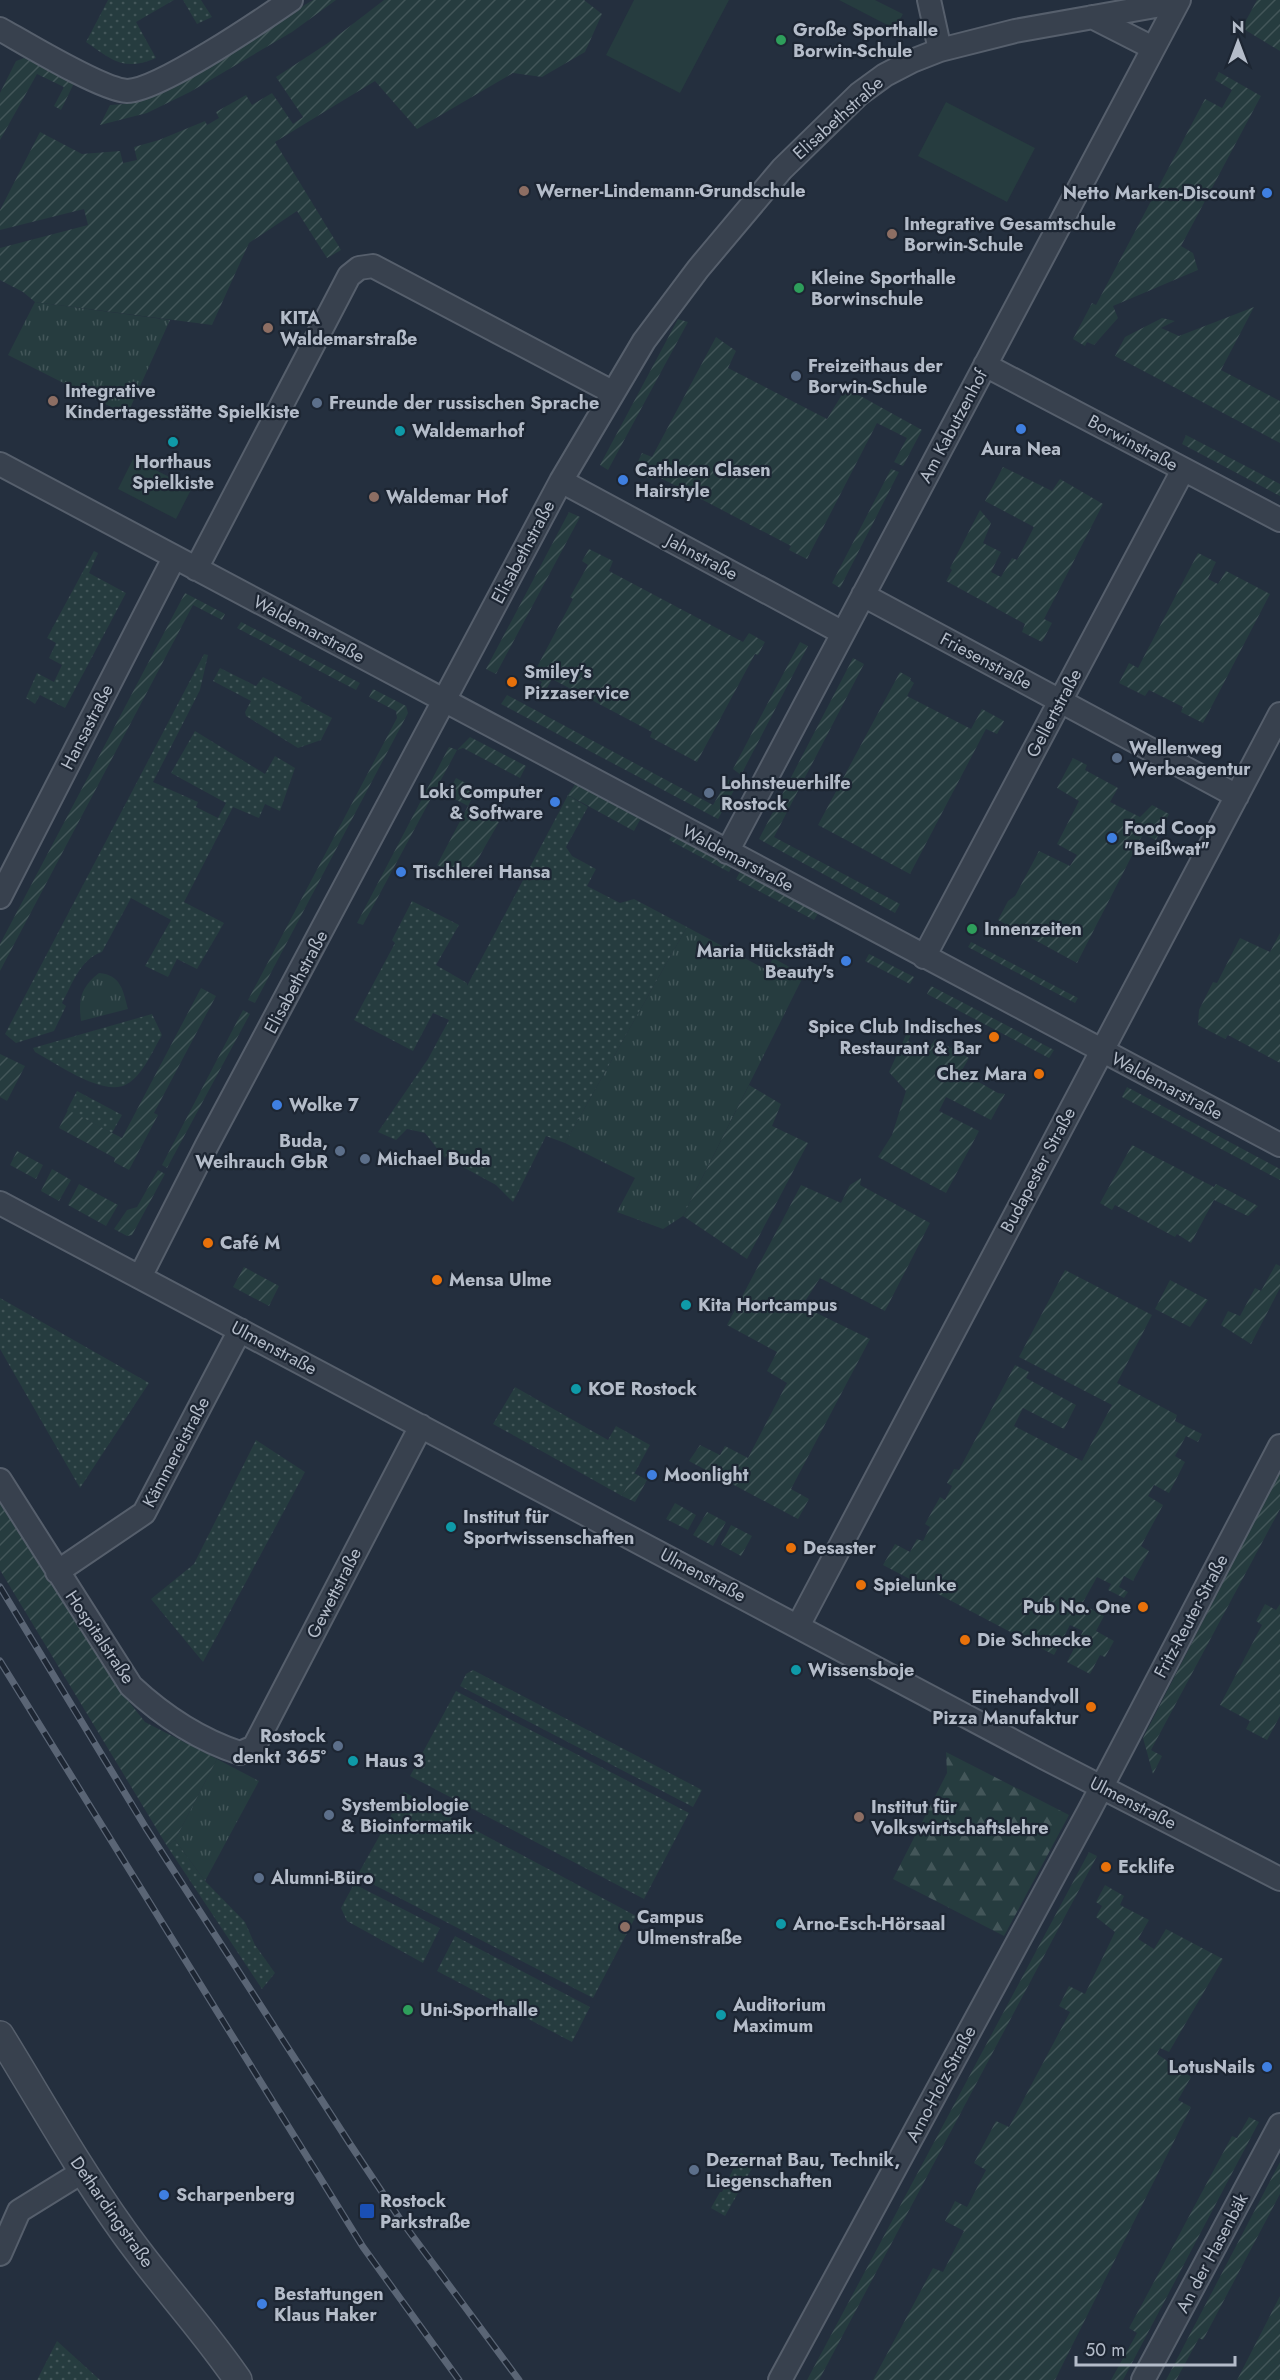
<svg xmlns="http://www.w3.org/2000/svg" width="1280" height="2380" font-family="Jost,sans-serif">
<style>
.grass{fill:url(#grass-dots)}
.forest{fill:url(#forest-firs)}
.park{fill:url(#park-tufts)}
.garden{fill:url(#garden-furrows)}
.pitch{fill:#263c3f}
.lines{fill:none;stroke-linecap:round;stroke-linejoin:round}
.minor-casing{stroke:#565f6c;stroke-width:26}
.tertiary-casing{stroke:#565f6c;stroke-width:30}
.minor{stroke:#38414e;stroke-width:22}
.tertiary{stroke:#38414e;stroke-width:27}
.rail-casing{stroke:#5a6575;stroke-width:7}
.rail{stroke:#1d2633;stroke-width:4.5;stroke-dasharray:14;stroke-linecap:butt}
.leisure-dot{fill:#2e9e5b;stroke:#1d2633;stroke-width:2}
.education-dot{fill:#8d6e63;stroke:#1d2633;stroke-width:2}
.shop-dot{fill:#3f7fe0;stroke:#1d2633;stroke-width:2}
.service-dot{fill:#5c6f8a;stroke:#1d2633;stroke-width:2}
.culture-dot{fill:#0f9aa8;stroke:#1d2633;stroke-width:2}
.food-dot{fill:#e8710a;stroke:#1d2633;stroke-width:2}
.transit-dot{fill:#1a4fb4;stroke:#1d2633;stroke-width:2}
.labels{text-anchor:middle;stroke-width:4.5;stroke-linejoin:round;paint-order:stroke}
.poi-label{font-size:18px;font-weight:bold;fill:#b4bcc9;stroke:#1d2633;text-anchor:start}
.street-label{font-size:18px;fill:#b4bcc9;stroke:#1d2633}
</style>
<defs>
<pattern id="grass-dots" width="8" height="8" patternUnits="userSpaceOnUse" patternTransform="scale(1.5)"><rect width="8" height="8" fill="#263c3f"/><path d="M2 2h.1M6 6h.1" fill="none" stroke="#435659" stroke-width="1.8" stroke-linecap="round"/></pattern>
<pattern id="forest-firs" width="22" height="20" patternUnits="userSpaceOnUse" patternTransform="scale(1.5)"><rect width="22" height="20" fill="#263c3f"/><path d="M5 1l3.5 6h-7zM16 11l3.5 6h-7z" fill="#435659"/></pattern>
<pattern id="park-tufts" width="24" height="20" patternUnits="userSpaceOnUse" patternTransform="scale(1.5)"><rect width="24" height="20" fill="#263c3f"/><path d="M3 7l-1-3M5 7V3M7 7l1-3M15 17l-1-3M17 17v-4M19 17l1-3" fill="none" stroke="#435659"/></pattern>
<pattern id="garden-furrows" width="10" height="10" patternUnits="userSpaceOnUse" patternTransform="scale(1.5)"><rect width="10" height="10" fill="#263c3f"/><path d="M-1 1l2-2M0 10L10 0M9 11l2-2" fill="none" stroke="#435659"/></pattern>
</defs>
<rect width="100%" height="100%" fill="#242f3e"/>
<path class="grass" d="M108 0H174L136 22 156 58C124 72 112 60 86 42Z
M183 0H201L212 17 197 24Z
M94 551 98 553 89 573 126 593 65 708 40 695 35 704 26 698 37 673 54 682 62 665 49 658 56 643 47 638Z
M204 654 208 655 200 690 153 782 198 802 196 807 218 818 226 803 171 773 195 731 265 774 275 756 295 768 280 811 265 804 259 818 233 807 184 902 224 923 197 969 177 959 168 977 145 966 171 920 131 898 102 952C80 959 72 985 62 1003L66 1006 54 1031 16 1043 5 1034Z
M220 668 256 686 263 677 302 697 300 701 332 718 321 740 298 748 246 716 245 712 251 701 213 681Z
M568 795 588 807 566 847 572 856 596 869 587 886 620 903 634 899 687 927 565 1143 546 1136 513 1202 496 1185 443 1156 425 1133 407 1129 396 1140 378 1132 428 1059 449 1020 433 1013 413 1051 354 1020 395 943 392 940 412 901 459 925 436 965 467 983V986Z
M152 1014 162 1035C153 1050 143 1075 127 1084 104 1098 56 1063 35 1052L33 1048Z
M77 1091 122 1115 112 1133 67 1110Z
M0 1298 149 1383 80 1488 0 1349Z
M515 1387 608 1440 616 1426 650 1445 622 1496 493 1424Z
M256 1440 305 1472 203 1662 151 1599 194 1564Z
M473 1670 702 1790 693 1807 460 1686 466 1674Z
M456 1691 689 1813 644 1899 410 1776Z
M404 1792 636 1916 593 1998 357 1876Z
M175 1840 205 1881 245 1922 255 1945 275 1973 262 1989 167 1846Z
M354 1884 440 1928 423 1963 347 1921 341 1908Z
M455 1936 590 2007 572 2042 437 1971Z
M741 2153 756 2161 725 2216 711 2208 720 2192H722Z
M57 2341 100 2380H37Z"/>
<path class="forest" d="M946 1752 1069 1815 1004 1936 893 1879 947 1773Z"/>
<path class="park" d="M35 302 170 320 127 415 8 355Z
M687 927 767 970 773 958 804 975 683 1216 663 1229 617 1212 635 1178 565 1143Z
M99 973C121 975 123 990 128 1009L81 1021C78 999 81 987 99 973Z
M217 1759 259 1781 205 1881 175 1840Z"/>
<path class="garden" d="M313 0H336L292 32 190 92 147 113 100 125 110 105 125 104 186 75Z
M384 0H584L602 14 585 52 542 77 513 73 417 129 375 81 275 142 341 250 327 258 297 211 249 243 212 325 35 302 23 292 0 280V248L88 225 84 209 0 230V210L40 132 82 154 120 151 123 163 137 160 134 147 159 140 205 121 207 125 219 118 216 112 246 95 252 105 272 93 293 124 303 117 276 77 328 43Z
M1257 0H1280V51L1242 28Z
M29 56 76 79 61 110 54 106 64 87 37 74 0 140V93L16 61Z
M1219 72 1261 96 1181 246 1193 253 1198 270 1113 306 1118 318 1094 345 1087 342 1085 346 1073 339 1092 303 1096 305 1205 99 1222 108 1232 90 1215 80Z
M1254 307 1221 370 1280 401V443L1115 356 1125 337 1162 318 1175 321 1161 328 1179 336Z
M678 319 688 322 608 470 600 465Z
M716 337 736 351 728 368 827 419 846 388 922 430 903 466 894 462 907 438 877 423 807 559 789 550 791 546 655 475 652 480 634 470 642 453 652 457Z
M1186 435 1280 484V496L1182 444Z
M1003 467 1052 491 1060 479 1103 504 1044 619 1052 623 1042 642 1022 632 1025 624 946 581 952 570 950 568 980 510 991 523 983 543 1001 552 991 572 1001 577 1012 558 1017 560 1034 527 985 501Z
M891 469 899 472 840 588 832 583Z
M569 512 580 517 496 674 486 669Z
M589 549 613 561 609 571 743 642 749 633 765 642 758 655 755 654 697 762 650 737 652 732 552 679 543 695 536 692 542 682 525 673 530 663 537 667 573 599 570 597 588 565 582 561Z
M1198 553 1216 562 1208 579 1218 584 1226 571 1270 594 1203 723 1181 712 1183 707 1149 690 1145 696 1119 683 1129 663 1138 668Z
M185 593 225 614 222 620 193 605 0 971V944Z
M241 622 360 683 356 690 237 628Z
M800 642 808 646 741 775 733 769Z
M853 658 864 664 774 837 900 904 895 913 759 839Z
M900 672 911 678 910 680 914 683 907 696 971 729 982 709 1004 721 997 734 986 729 910 874 818 825Z
M373 689 406 706 408 713 255 1003 248 1000 397 718 396 711 369 697Z
M507 695 713 805 728 779 737 785 718 819 501 704Z
M470 737 526 766 520 778 463 748 457 750 363 925 357 923 449 747 457 750Z
M1073 758 1087 765 1085 770 1118 788 1110 802 1140 817 1152 805 1169 814 1156 840 1143 834 1077 963 998 920 1008 901 1015 896 1039 851 1070 866 1077 855 1057 844 1079 801 1057 788Z
M456 778 477 789 468 806 499 822 466 880 437 865 468 806 447 795Z
M576 783 641 818 634 831 568 795Z
M673 834 733 865 729 872 669 840Z
M741 870 819 912 814 920 736 879Z
M1280 933V1063L1228 1035 1225 1039 1198 1025 1199 1010 1213 982 1217 983 1240 938 1270 952Z
M971 942 1078 998 1075 1003 968 947Z
M869 954 914 977 910 984 865 961Z
M931 986 1054 1050 1049 1058 927 994Z
M201 988 216 996 154 1113 158 1115 129 1170 114 1162 115 1158 59 1128 68 1110 122 1138Z
M243 1010 250 1014 167 1168 162 1165Z
M910 1026 914 1028 908 1041 927 1052 935 1039 969 1058 961 1072 998 1093 1005 1094 991 1120 946 1097 939 1111 979 1131 946 1193 878 1157 892 1135 906 1091 889 1072Z
M0 1054 25 1066 7 1101 0 1097Z
M749 1085 781 1104 772 1126 808 1143 747 1259 683 1216Z
M1127 1087 1280 1169V1180L1122 1097Z
M1132 1145 1214 1187 1216 1184 1258 1206 1248 1216 1214 1200 1191 1243 1177 1234 1175 1237 1115 1205 1112 1210 1100 1203Z
M17 1151 43 1165 36 1179 10 1165Z
M52 1169 71 1180 59 1201 41 1191Z
M158 1170 165 1174 132 1235 127 1236 114 1229 127 1210 137 1207Z
M861 1178 860 1185 930 1223 885 1311 820 1278 802 1306 870 1339 791 1489 809 1499 798 1519 689 1461 700 1445 720 1455 725 1446 748 1458 787 1383 767 1371 777 1352 727 1325 801 1185 841 1203 850 1185Z
M79 1184 118 1205 106 1226 68 1205Z
M1276 1264 1280 1266V1288L1251 1344 1221 1325 1228 1311 1240 1316 1255 1288 1261 1291Z
M244 1267 279 1286 269 1306 233 1287Z
M1065 1270 1152 1315 1117 1383 1177 1415 1175 1421 1202 1434 1198 1442 1186 1436 1175 1456 1185 1462 1169 1493 1154 1485 1148 1496 1163 1505 1141 1546 1149 1551 1133 1581 1124 1576 1119 1587 1128 1592 1124 1598 1108 1590 1111 1584 1097 1577 1082 1604 1104 1616 1096 1631 1114 1641 1105 1657 1100 1655 1090 1674 1067 1662 1083 1631 1070 1625 1054 1655 883 1565 895 1544 910 1552 917 1539 923 1541 930 1527 925 1524 940 1497 945 1500 952 1486 947 1483 954 1469 959 1470 1015 1365 1029 1372 1026 1378 1076 1405 1064 1429 1023 1408 1014 1426 1082 1461 1112 1405 1019 1357Z
M1170 1280 1208 1300 1190 1327 1155 1309Z
M1280 1471V1509L1151 1750 1162 1756 1153 1774 1143 1738Z
M634 1473 647 1480 635 1502 622 1496Z
M0 1495 119 1689 145 1722 217 1759 175 1840 167 1846 0 1570Z
M675 1503 696 1515 688 1530 666 1519Z
M707 1512 726 1522 713 1546 693 1535Z
M731 1525 752 1536 741 1556 721 1545Z
M1265 1604 1276 1610 1280 1604V1716L1267 1740 1246 1729 1250 1721 1220 1705 1262 1625 1256 1621Z
M1089 1852 1097 1856 819 2380H807Z
M1105 1885 1124 1896 1120 1905 1149 1920 1138 1939 1154 1949 1166 1929 1223 1959 1169 2052 1160 2048 1157 2054 1191 2077 1178 2100 1191 2107 1055 2380H873L933 2268 943 2272 964 2231 945 2221 955 2201 967 2207 986 2170 974 2163 996 2121 1009 2127 1070 2012 1059 2006 1069 1986 1085 1994 1115 1932 1096 1917 1102 1906 1096 1902Z
M1249 2117 1259 2122 1123 2380H1111L1137 2333 1129 2328 1141 2306 1232 2136 1237 2138Z
M1280 2162V2194L1203 2340 1199 2338 1176 2380H1166Z
M1280 2296V2380H1237Z"/>
<path class="pitch" d="M634 0H729L680 93 606 55Z
M839 0H875L903 14 895 29Z
M946 102 1035 148 1007 202 918 156Z
M133 459 192 488 176 519 118 489Z"/>
<g class="lines">
<g class="minor-casing">
<path id="minor" d="M929 0 940 50
M1092 17 1153 48
M0 29C25 43 102 90 127 91 158 91 262 20 291 0
M985 365 1280 520
M0 464 1280 1145
M561 481 843 633
M196 569 349 276 359 268 373 266 612 392
M863 595 1237 796
M727 852 1179 0
M0 897 174 558
M924 957 1183 470
M0 1203 1045 1758 1280 1879
M140 1277 207 1145 561 481 644 341 698 269 782 169 859 94 885 75 912 61 940 50 1015 31 1178 2
M0 1480 131 1686C162 1715 200 1740 240 1753L254 1747 421 1426
M57 1572 144 1513 240 1330
M798 1626 1280 714
M0 2254 19 2211 82 2172
M780 2380 1089 1811 1280 1446
M1143 2380 1280 2125"/>
</g>
<g class="tertiary-casing">
<path id="tertiary" d="M0 2035C40 2100 77 2166 121 2228 158 2281 202 2327 238 2380"/>
</g>
<use href="#minor" class="minor"/>
<use href="#tertiary" class="tertiary"/>
<g class="rail-casing">
<path id="rail" d="M0 1587 146 1828 350 2144 400 2219 519 2380
M0 1661 363 2247 459 2380"/>
</g>
<use href="#rail" class="rail"/>
</g>
<g class="leisure-dot">
<circle cx="781" cy="40" r="6"/>
<circle cx="799" cy="288" r="6"/>
<circle cx="972" cy="929" r="6"/>
<circle cx="408" cy="2010" r="6"/>
</g>
<g class="education-dot">
<circle cx="524" cy="191" r="6"/>
<circle cx="892" cy="234" r="6"/>
<circle cx="268" cy="328" r="6"/>
<circle cx="53" cy="401" r="6"/>
<circle cx="374" cy="497" r="6"/>
<circle cx="859" cy="1817" r="6"/>
<circle cx="625" cy="1927" r="6"/>
</g>
<g class="shop-dot">
<circle cx="1267" cy="193" r="6"/>
<circle cx="1021" cy="429" r="6"/>
<circle cx="623" cy="480" r="6"/>
<circle cx="555" cy="802" r="6"/>
<circle cx="1112" cy="838" r="6"/>
<circle cx="401" cy="872" r="6"/>
<circle cx="846" cy="961" r="6"/>
<circle cx="277" cy="1105" r="6"/>
<circle cx="652" cy="1475" r="6"/>
<circle cx="1267" cy="2067" r="6"/>
<circle cx="164" cy="2195" r="6"/>
<circle cx="262" cy="2304" r="6"/>
</g>
<g class="service-dot">
<circle cx="796" cy="376" r="6"/>
<circle cx="317" cy="403" r="6"/>
<circle cx="1117" cy="758" r="6"/>
<circle cx="709" cy="793" r="6"/>
<circle cx="340" cy="1151" r="6"/>
<circle cx="365" cy="1159" r="6"/>
<circle cx="338" cy="1746" r="6"/>
<circle cx="329" cy="1815" r="6"/>
<circle cx="259" cy="1878" r="6"/>
<circle cx="694" cy="2170" r="6"/>
</g>
<g class="culture-dot">
<circle cx="400" cy="431" r="6"/>
<circle cx="173" cy="442" r="6"/>
<circle cx="686" cy="1305" r="6"/>
<circle cx="576" cy="1389" r="6"/>
<circle cx="451" cy="1527" r="6"/>
<circle cx="796" cy="1670" r="6"/>
<circle cx="353" cy="1761" r="6"/>
<circle cx="781" cy="1924" r="6"/>
<circle cx="721" cy="2015" r="6"/>
</g>
<g class="food-dot">
<circle cx="512" cy="682" r="6"/>
<circle cx="994" cy="1037" r="6"/>
<circle cx="1039" cy="1074" r="6"/>
<circle cx="208" cy="1243" r="6"/>
<circle cx="437" cy="1280" r="6"/>
<circle cx="791" cy="1548" r="6"/>
<circle cx="861" cy="1585" r="6"/>
<circle cx="1143" cy="1607" r="6"/>
<circle cx="965" cy="1640" r="6"/>
<circle cx="1091" cy="1707" r="6"/>
<circle cx="1106" cy="1867" r="6"/>
</g>
<rect class="transit-dot" x="359" y="2203" width="16" height="16" rx="3"/>
<g class="labels">
<g class="poi-label">
<text x="793" y="36">Große Sporthalle<tspan x="793" dy="21">Borwin-Schule</tspan></text>
<text x="536" y="197">Werner-Lindemann-Grundschule</text>
<text x="1255" y="199" text-anchor="end">Netto Marken-Discount</text>
<text x="904" y="230">Integrative Gesamtschule<tspan x="904" dy="21">Borwin-Schule</tspan></text>
<text x="811" y="284">Kleine Sporthalle<tspan x="811" dy="21">Borwinschule</tspan></text>
<text x="280" y="324">KITA<tspan x="280" dy="21">Waldemarstraße</tspan></text>
<text x="808" y="372">Freizeithaus der<tspan x="808" dy="21">Borwin-Schule</tspan></text>
<text x="65" y="397">Integrative<tspan x="65" dy="21">Kindertagesstätte Spielkiste</tspan></text>
<text x="329" y="409">Freunde der russischen Sprache</text>
<text x="412" y="437">Waldemarhof</text>
<text x="1021" y="455" text-anchor="middle">Aura Nea</text>
<text x="173" y="468" text-anchor="middle">Horthaus<tspan x="173" dy="21">Spielkiste</tspan></text>
<text x="635" y="476">Cathleen Clasen<tspan x="635" dy="21">Hairstyle</tspan></text>
<text x="386" y="503">Waldemar Hof</text>
<text x="524" y="678">Smiley’s<tspan x="524" dy="21">Pizzaservice</tspan></text>
<text x="1129" y="754">Wellenweg<tspan x="1129" dy="21">Werbeagentur</tspan></text>
<text x="721" y="789">Lohnsteuerhilfe<tspan x="721" dy="21">Rostock</tspan></text>
<text x="543" y="798" text-anchor="end">Loki Computer<tspan x="543" dy="21">&amp; Software</tspan></text>
<text x="1124" y="834">Food Coop<tspan x="1124" dy="21">"Beißwat"</tspan></text>
<text x="413" y="878">Tischlerei Hansa</text>
<text x="984" y="935">Innenzeiten</text>
<text x="834" y="957" text-anchor="end">Maria Hückstädt<tspan x="834" dy="21">Beauty's</tspan></text>
<text x="982" y="1033" text-anchor="end">Spice Club Indisches<tspan x="982" dy="21">Restaurant &amp; Bar</tspan></text>
<text x="1027" y="1080" text-anchor="end">Chez Mara</text>
<text x="289" y="1111">Wolke 7</text>
<text x="328" y="1147" text-anchor="end">Buda,<tspan x="328" dy="21">Weihrauch GbR</tspan></text>
<text x="377" y="1165">Michael Buda</text>
<text x="220" y="1249">Café M</text>
<text x="449" y="1286">Mensa Ulme</text>
<text x="698" y="1311">Kita Hortcampus</text>
<text x="588" y="1395">KOE Rostock</text>
<text x="664" y="1481">Moonlight</text>
<text x="463" y="1523">Institut für<tspan x="463" dy="21">Sportwissenschaften</tspan></text>
<text x="803" y="1554">Desaster</text>
<text x="873" y="1591">Spielunke</text>
<text x="1131" y="1613" text-anchor="end">Pub No. One</text>
<text x="977" y="1646">Die Schnecke</text>
<text x="808" y="1676">Wissensboje</text>
<text x="1079" y="1703" text-anchor="end">Einehandvoll<tspan x="1079" dy="21">Pizza Manufaktur</tspan></text>
<text x="326" y="1742" text-anchor="end">Rostock<tspan x="326" dy="21">denkt 365°</tspan></text>
<text x="365" y="1767">Haus 3</text>
<text x="341" y="1811">Systembiologie<tspan x="341" dy="21">&amp; Bioinformatik</tspan></text>
<text x="871" y="1813">Institut für<tspan x="871" dy="21">Volkswirtschaftslehre</tspan></text>
<text x="1118" y="1873">Ecklife</text>
<text x="271" y="1884">Alumni-Büro</text>
<text x="637" y="1923">Campus<tspan x="637" dy="21">Ulmenstraße</tspan></text>
<text x="793" y="1930">Arno-Esch-Hörsaal</text>
<text x="733" y="2011">Auditorium<tspan x="733" dy="21">Maximum</tspan></text>
<text x="420" y="2016">Uni-Sporthalle</text>
<text x="1255" y="2073" text-anchor="end">LotusNails</text>
<text x="706" y="2166">Dezernat Bau, Technik,<tspan x="706" dy="21">Liegenschaften</tspan></text>
<text x="176" y="2201">Scharpenberg</text>
<text x="380" y="2207">Rostock<tspan x="380" dy="21">Parkstraße</tspan></text>
<text x="274" y="2300">Bestattungen<tspan x="274" dy="21">Klaus Haker</tspan></text>
</g>
<g class="street-label">
<text transform="translate(838 118) rotate(-42)" y="6">Elisabethstraße</text>
<text transform="translate(953 426) rotate(-62)" y="6">Am Kabutzenhof</text>
<text transform="translate(1133 443) rotate(28)" y="6">Borwinstraße</text>
<text transform="translate(523 552) rotate(-62)" y="6">Elisabethstraße</text>
<text transform="translate(702 557) rotate(28)" y="6">Jahnstraße</text>
<text transform="translate(309 629) rotate(28)" y="6">Waldemarstraße</text>
<text transform="translate(986 661) rotate(28)" y="6">Friesenstraße</text>
<text transform="translate(1054 713) rotate(-62)" y="6">Gellertstraße</text>
<text transform="translate(87 727) rotate(-63)" y="6">Hansastraße</text>
<text transform="translate(738 858) rotate(28)" y="6">Waldemarstraße</text>
<text transform="translate(296 982) rotate(-62)" y="6">Elisabethstraße</text>
<text transform="translate(1167 1086) rotate(28)" y="6">Waldemarstraße</text>
<text transform="translate(1038 1170) rotate(-62)" y="6">Budapester Straße</text>
<text transform="translate(274 1348) rotate(28)" y="6">Ulmenstraße</text>
<text transform="translate(176 1452) rotate(-62)" y="6">Kämmereistraße</text>
<text transform="translate(703 1575) rotate(28)" y="6">Ulmenstraße</text>
<text transform="translate(334 1593) rotate(-63)" y="6">Gewettstraße</text>
<text transform="translate(1191 1616) rotate(-62)" y="6">Fritz-Reuter-Straße</text>
<text transform="translate(100 1637) rotate(56)" y="6">Hospitalstraße</text>
<text transform="translate(1133 1803) rotate(27)" y="6">Ulmenstraße</text>
<text transform="translate(941 2084) rotate(-62)" y="6">Arno-Holz-Straße</text>
<text transform="translate(112 2212) rotate(55)" y="6">Dethardingstraße</text>
<text transform="translate(1212 2253) rotate(-62)" y="6">An der Hasenbäk</text>
</g>
</g>
<g transform="translate(1238 42)" stroke="#1d2633" stroke-width="4.5" paint-order="stroke">
<path d="M0-4.5L10 22L0 15L-10 22Z" fill="#b4bcc9"/>
<text y="-9" font-size="16" font-weight="bold" text-anchor="middle" fill="#b4bcc9">N</text>
</g>
<path d="M1076 2356v9h159v-9" fill="none" stroke="#b4bcc9" stroke-width="3"/>
<text x="1085" y="2356" font-size="18" fill="#b4bcc9" stroke="#1d2633" stroke-width="4.5" paint-order="stroke">50 m</text>
</svg>
